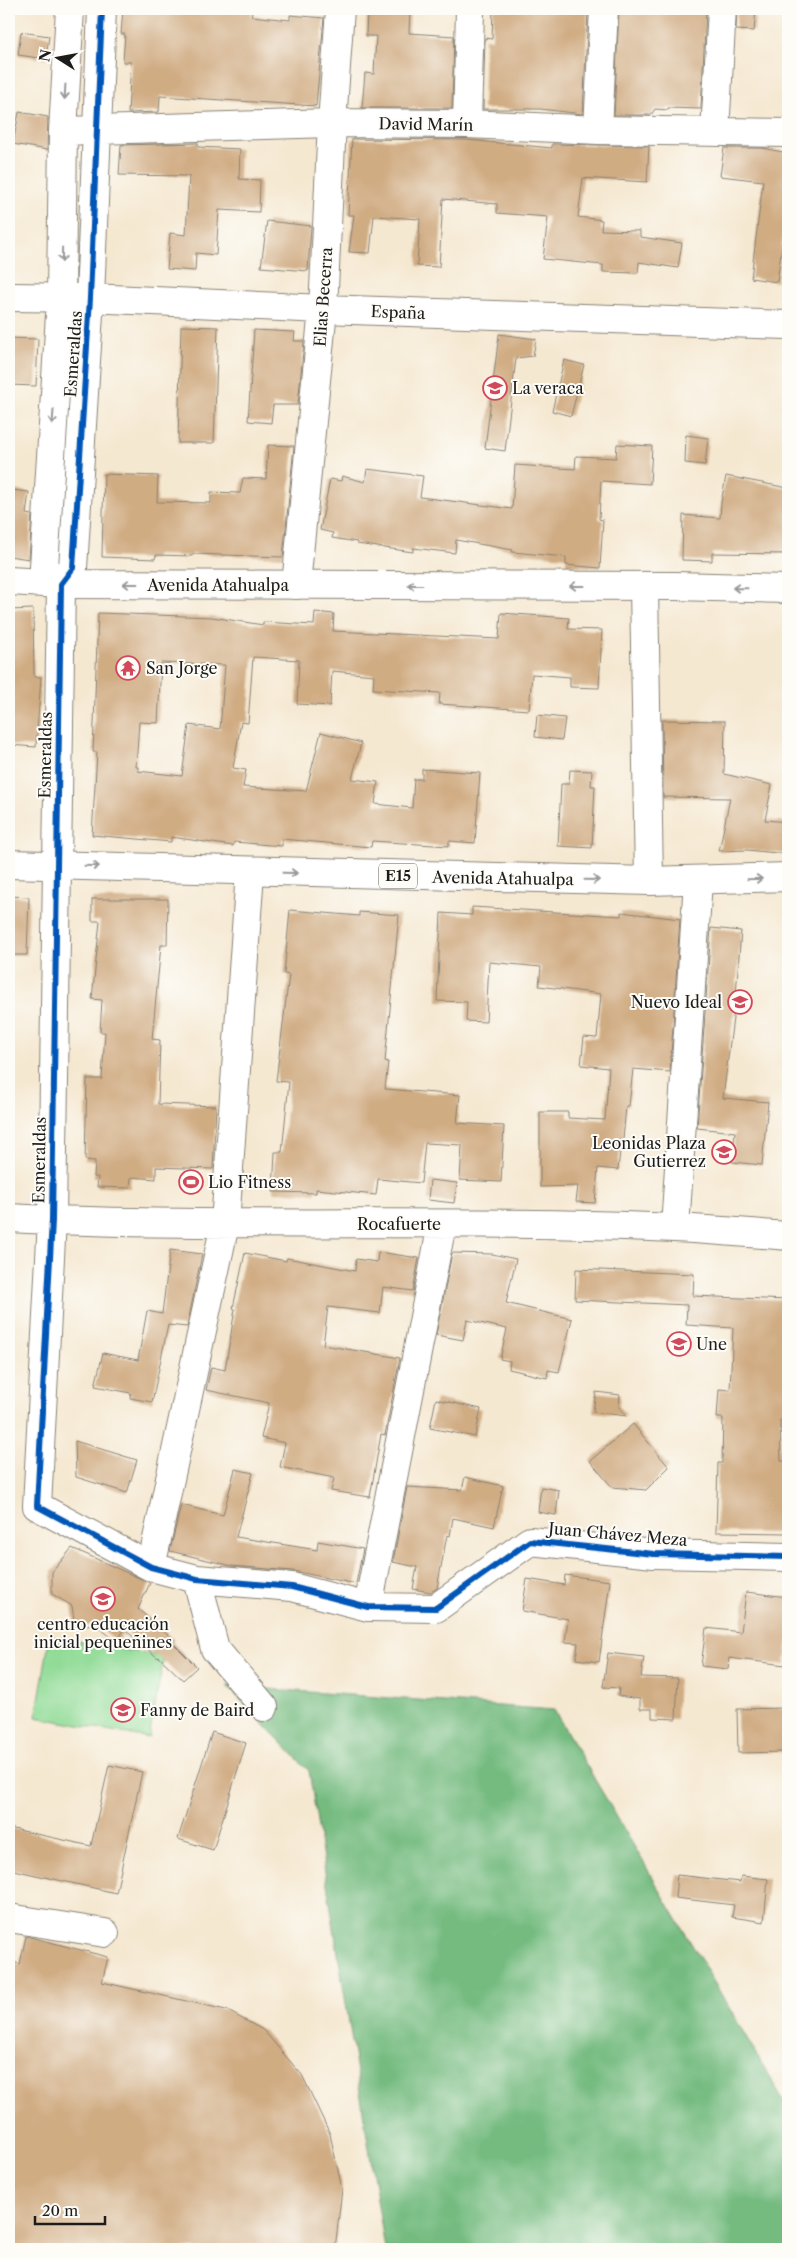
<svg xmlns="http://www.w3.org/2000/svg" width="797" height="2258" font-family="'Libre Caslon Text',serif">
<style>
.green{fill:#91db97;stroke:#567c5a}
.forest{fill:#74bb80;stroke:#486c4e}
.building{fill:#d0ac83;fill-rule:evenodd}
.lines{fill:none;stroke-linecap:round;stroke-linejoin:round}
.minor-casing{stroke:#888276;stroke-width:30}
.trunk-casing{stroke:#888276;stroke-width:30}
.minor{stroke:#fff;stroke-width:28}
.trunk{stroke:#fff;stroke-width:28}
.cycleway-casing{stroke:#fdfcf7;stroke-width:9}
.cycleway{stroke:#0057b8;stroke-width:6}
.oneway{stroke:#999}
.labels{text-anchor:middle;stroke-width:4;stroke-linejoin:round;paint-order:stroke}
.shield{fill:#fdfcf7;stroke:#605f5e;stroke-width:1}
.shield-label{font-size:15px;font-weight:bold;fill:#1c1c1c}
.street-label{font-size:16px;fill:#1c1c1c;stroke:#fdfcf7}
.poi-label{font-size:16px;fill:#1c1c1c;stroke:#fdfcf7;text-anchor:start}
</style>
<rect width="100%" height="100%" fill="#fdfcf7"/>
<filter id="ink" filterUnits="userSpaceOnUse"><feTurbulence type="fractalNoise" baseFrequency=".02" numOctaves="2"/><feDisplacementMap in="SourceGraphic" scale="10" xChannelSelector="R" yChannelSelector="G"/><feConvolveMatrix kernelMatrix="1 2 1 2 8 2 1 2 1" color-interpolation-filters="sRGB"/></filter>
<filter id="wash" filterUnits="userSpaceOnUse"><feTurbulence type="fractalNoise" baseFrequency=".0096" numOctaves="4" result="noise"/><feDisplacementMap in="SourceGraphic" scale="20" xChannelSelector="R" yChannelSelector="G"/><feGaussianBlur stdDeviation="1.12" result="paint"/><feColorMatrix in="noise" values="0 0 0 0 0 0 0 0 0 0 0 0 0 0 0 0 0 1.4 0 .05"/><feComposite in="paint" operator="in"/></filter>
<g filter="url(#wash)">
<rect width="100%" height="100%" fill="#f5e8d1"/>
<path class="green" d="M50 1636 164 1657 149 1738 36 1717Z"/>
<path class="forest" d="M227 1686 554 1710 788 2108V2249H385L309 1771Z"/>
<g id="blocks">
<path class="building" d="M123 9H253L251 16 290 20V15L324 18 316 106 160 96 159 112 128 113 131 62H123L125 34H121Z
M367 9H410L409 33 454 36 452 108H362L365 73 374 74 376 36H366Z
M493 9 588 10 583 114 540 109H483L485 38 492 39Z
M619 9H706L701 109 668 108V110L655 109 651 115H614Z
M737 9H756L754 31 736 30Z
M21 32 49 36 46 59 18 55Z
M19 112 48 117 47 150 13 144Z
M352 139 467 140 552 148V144L649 146 647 182 583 178 578 217 602 220 601 230 640 231V237L682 243 678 268 639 262 638 273 603 272V265L543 259 548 217 497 213V204L443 199 439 267 417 266 420 219 374 216 370 253 349 252 354 215H348Z
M198 143V147L240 149 239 179 260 180 259 212 219 210 216 255 196 253 195 271 167 269 170 233 186 235 189 176 119 175 121 145Z
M724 148H762L788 153V224H785L777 282 751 278 763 181 720 176Z
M267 221 311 226 308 271 261 267Z
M181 326 218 327 214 443H178Z
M254 330 295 332 294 341H304L298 405H273L271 423 248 421Z
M499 334 536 339 533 356 516 358 505 451 485 448Z
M9 338 38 339 36 386 9 385Z
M564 360 584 365 571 416 552 411Z
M686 435 708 438 705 465 685 463Z
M617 444 652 446 650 484 601 481 599 519 603 520 600 568 566 565V557L512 552 513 550 456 540 455 553 413 548V552L357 544V542L332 538 333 533 320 530 330 479 341 481 342 476 365 482 367 469 423 476 420 497 512 509 515 465 575 469 576 456 616 458Z
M268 445 294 446 283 557 192 554V556L156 555 155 559 102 557 104 474 158 476 157 502 211 503V492L240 493 243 478 266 479Z
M726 476 788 488V554L712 553V561L682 560 683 515 720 518 721 503Z
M11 490 29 492 26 514 32 515 29 559 9 556Z
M33 609 34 677H41L36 747 9 745V610Z
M315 612 334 614 333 631 499 639 501 613 569 618 568 629 602 630 599 688 570 687V677L532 674 529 710 439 704 440 693 373 689 374 675 332 671 330 706 297 704 299 660 253 657 248 723 241 722 233 768 246 770 243 787 306 791 321 732 361 743 352 779 378 782 375 804 412 808 414 779H422V769L480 773 475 843 449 841V846L372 841 371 847 282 839V846L234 842 233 846 171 837V842L92 835 97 752H93L98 613 212 617 263 625V622L314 625ZM161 663 225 665 220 729 189 725 182 776 138 771V767H136L139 722 158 723Z
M537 715 565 718 562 740 535 737Z
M662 720 725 721 724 774 772 785 765 820 788 822 787 854 747 850 719 851 730 798 663 797Z
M570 770 592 771 591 786H595L592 848 558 846 561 784H569Z
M9 896 29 897 27 955H9Z
M92 899H168L167 945H161L152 1039 160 1040 158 1104 216 1106 213 1169 156 1167V1179L131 1177 130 1188 97 1187 98 1177H94L95 1161 85 1160 87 1079H102L105 1032H100L102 1000 92 999 100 921H92Z
M472 907 621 916V912L680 919 670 1072 633 1069 629 1106H626L622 1151H620L618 1170 598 1168 595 1203 576 1202 578 1186 540 1187V1112H568V1118L605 1120 609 1068 581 1065 584 1037 597 1038 601 994 539 986 541 967 489 962 486 1022 466 1021 467 1002 437 1001 441 913 472 915Z
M290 910 359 916V912L399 915 385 1061 388 1062 385 1089 460 1095 457 1123 504 1126 501 1182 460 1180 462 1145 425 1143 421 1183 378 1179 376 1195 316 1189V1193L273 1192 275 1152H282L289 1082 276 1081 289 975 284 974Z
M711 928 741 931 736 994 723 1098 768 1102 762 1165 732 1162 735 1132 697 1128Z
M430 1180 457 1183 454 1203 428 1200Z
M170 1250 202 1254 187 1327 168 1325 152 1402 130 1398 131 1393 95 1386 103 1353 138 1360 147 1311 162 1314Z
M378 1252 419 1258 413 1291 383 1287 380 1313 328 1307 323 1345 400 1358 385 1435 381 1434 370 1497 331 1491 334 1478 280 1467 285 1443 261 1438 269 1403 206 1390 211 1367 225 1370 235 1309 233 1308 245 1253 286 1261 287 1258 355 1271 356 1259 377 1262Z
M452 1253 492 1254 516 1259 506 1303 572 1319 559 1372 548 1370 547 1378 509 1369 510 1361 500 1359 507 1329 467 1320 463 1340 436 1335Z
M576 1269 694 1274 693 1296 788 1300V1420H780L781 1461H788V1533L716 1532 718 1463H722L723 1418H717L719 1389 730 1390 733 1328 686 1325 687 1305 575 1300Z
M596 1392 620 1395 619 1407 627 1416 593 1412Z
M436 1399 481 1409 475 1437 430 1428Z
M633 1424 669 1467 646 1490 612 1487 590 1461Z
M75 1441 137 1460 127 1493 76 1477Z
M235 1469 253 1473 236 1537 317 1550 318 1541 363 1549 356 1584 293 1571 232 1566 170 1551 181 1505 223 1515Z
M465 1477 503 1486 494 1527 453 1518 450 1536 447 1535 437 1588 431 1592 413 1589 417 1567 393 1562 407 1487 462 1490Z
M541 1487 559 1490 556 1515 538 1512Z
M72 1548 150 1583 138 1609 174 1640 172 1642 197 1667 183 1680 159 1657 158 1658 124 1629 118 1642 95 1625 75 1627 72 1606 52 1594V1572Z
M565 1575 610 1581 599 1662 576 1659 578 1643 565 1642 568 1619 522 1611 527 1579 564 1585Z
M746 1592 788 1597V1640L785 1665 729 1658 728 1669 701 1666 706 1628 741 1632Z
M608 1653 644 1657 641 1677 678 1678 676 1719 652 1718V1709H640V1699L618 1696 619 1688 603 1687Z
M786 1708V1752L738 1753 737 1709Z
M212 1732 246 1743 213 1850 178 1839Z
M109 1765 142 1772 116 1893 9 1869V1828L91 1846Z
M677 1875 740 1882 741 1876 768 1879 764 1922 732 1917 734 1905 675 1898Z
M26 1936 108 1957 102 1982 226 2010 263 2030 302 2075 330 2134 342 2189 335 2249H9V1961L20 1964Z"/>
</g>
</g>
<g filter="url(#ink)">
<use href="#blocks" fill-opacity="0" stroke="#888276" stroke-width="1"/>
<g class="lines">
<g class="minor-casing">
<path id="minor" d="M102 9 90 298 73 568 61 584 52 1220 37 1506 151 1567 197 1579 292 1587 368 1607 436 1608 530 1541 654 1554 788 1557
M467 124 470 9
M598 130 604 9
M63 131 332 123 467 124 598 130 788 133
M715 132 722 9
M9 297 90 298 323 309 788 325
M61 584 44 567 61 299 63 131 70 9
M296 585 323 309 332 123 340 9
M644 586 649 881
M9 1218C231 1229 453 1218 675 1228 713 1230 750 1233 788 1236
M675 1228 698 881
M151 1567 225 1224 250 872
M197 1579 215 1649 264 1707
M368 1607 442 1224
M9 1918 105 1933"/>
</g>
<g class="trunk-casing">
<path id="trunk" d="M9 581 61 584 675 586 788 589
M9 864 649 881 788 877"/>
</g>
<use href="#minor" class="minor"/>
<use href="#trunk" class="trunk"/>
<g class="cycleway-casing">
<path id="cycleway" d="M102 9 90 298 73 568 61 584 52 1220 37 1506 151 1567 197 1579 292 1587 368 1607 436 1608 530 1541 654 1554 788 1557"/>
</g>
<use href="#cycleway" class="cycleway"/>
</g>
<defs><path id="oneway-shaft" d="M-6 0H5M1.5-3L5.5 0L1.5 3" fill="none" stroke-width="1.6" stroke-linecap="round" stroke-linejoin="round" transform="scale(1.25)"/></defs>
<g class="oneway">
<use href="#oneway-shaft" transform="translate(65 92) rotate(93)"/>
<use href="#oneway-shaft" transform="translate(62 255) rotate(91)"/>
<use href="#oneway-shaft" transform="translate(53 417) rotate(94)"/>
<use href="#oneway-shaft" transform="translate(130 584) rotate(-180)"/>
<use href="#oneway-shaft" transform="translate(415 585) rotate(-180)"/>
<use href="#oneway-shaft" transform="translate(577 586) rotate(-180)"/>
<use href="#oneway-shaft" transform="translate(740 588) rotate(-179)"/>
<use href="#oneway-shaft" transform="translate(92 866) rotate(2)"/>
<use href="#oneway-shaft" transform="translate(290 873) rotate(1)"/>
<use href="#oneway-shaft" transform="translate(755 879) rotate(-2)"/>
<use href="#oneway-shaft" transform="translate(592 880) rotate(1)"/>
</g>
</g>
<defs>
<g id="school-ring" transform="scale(1.25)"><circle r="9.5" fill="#fdfcf7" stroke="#d1495b" stroke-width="1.5"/><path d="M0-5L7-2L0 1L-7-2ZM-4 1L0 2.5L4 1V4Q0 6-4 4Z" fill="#d1495b"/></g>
<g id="temple-ring" transform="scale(1.25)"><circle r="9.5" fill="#fdfcf7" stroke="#d1495b" stroke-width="1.5"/><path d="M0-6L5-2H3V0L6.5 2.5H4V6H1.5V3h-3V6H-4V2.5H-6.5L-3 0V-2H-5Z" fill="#d1495b"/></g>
<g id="stadium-ring" transform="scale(1.25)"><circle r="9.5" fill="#fdfcf7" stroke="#d1495b" stroke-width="1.5"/><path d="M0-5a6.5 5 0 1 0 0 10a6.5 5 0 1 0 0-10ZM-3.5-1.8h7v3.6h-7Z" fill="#d1495b"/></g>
</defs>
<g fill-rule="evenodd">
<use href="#school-ring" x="495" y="388"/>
<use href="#temple-ring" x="128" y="668"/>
<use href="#school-ring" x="740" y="1002"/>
<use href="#school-ring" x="724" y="1152"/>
<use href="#stadium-ring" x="191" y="1182"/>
<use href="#school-ring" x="679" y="1344"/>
<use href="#school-ring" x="103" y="1599"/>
<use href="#school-ring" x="123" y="1710"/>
</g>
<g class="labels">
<rect class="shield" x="379" y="863.5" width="38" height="25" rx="4"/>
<g class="shield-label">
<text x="398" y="881">E15</text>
</g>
<g class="street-label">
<text transform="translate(426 124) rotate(1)" y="6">David Marín</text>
<text transform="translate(323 297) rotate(-86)" y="6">Elias Becerra</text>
<text transform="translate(398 312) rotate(2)" y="6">España</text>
<text transform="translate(73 354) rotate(-86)" y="6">Esmeraldas</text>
<text x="218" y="591">Avenida Atahualpa</text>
<text transform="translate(45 755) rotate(-89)" y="6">Esmeraldas</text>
<text transform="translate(503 878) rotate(1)" y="6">Avenida Atahualpa</text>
<text transform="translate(39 1160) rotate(-89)" y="6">Esmeraldas</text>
<text x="399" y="1230">Rocafuerte</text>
<text transform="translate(618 1534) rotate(5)" y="6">Juan Chávez Meza</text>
</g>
<g class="poi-label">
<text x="512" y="394">La veraca</text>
<text x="146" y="674">San Jorge</text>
<text x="722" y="1008" text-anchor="end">Nuevo Ideal</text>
<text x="706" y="1149" text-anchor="end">Leonidas Plaza<tspan x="706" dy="18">Gutierrez</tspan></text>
<text x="208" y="1188">Lio Fitness</text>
<text x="696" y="1350">Une</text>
<text x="103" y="1630" text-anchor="middle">centro educación<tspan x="103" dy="18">inicial pequeñines</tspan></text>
<text x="140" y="1716">Fanny de Baird</text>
</g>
</g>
<rect width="797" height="2258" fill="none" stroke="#fdfcf7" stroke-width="30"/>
<g transform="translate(58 58) rotate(281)" stroke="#fdfcf7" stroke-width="4" paint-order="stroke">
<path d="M0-4L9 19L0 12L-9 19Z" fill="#1c1c1c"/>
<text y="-8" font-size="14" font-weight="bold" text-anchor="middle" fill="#1c1c1c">N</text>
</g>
<path d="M35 2216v8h70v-8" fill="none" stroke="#1c1c1c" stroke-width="2.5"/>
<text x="42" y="2216" font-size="15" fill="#1c1c1c" stroke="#fdfcf7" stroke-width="4" paint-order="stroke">20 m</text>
</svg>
